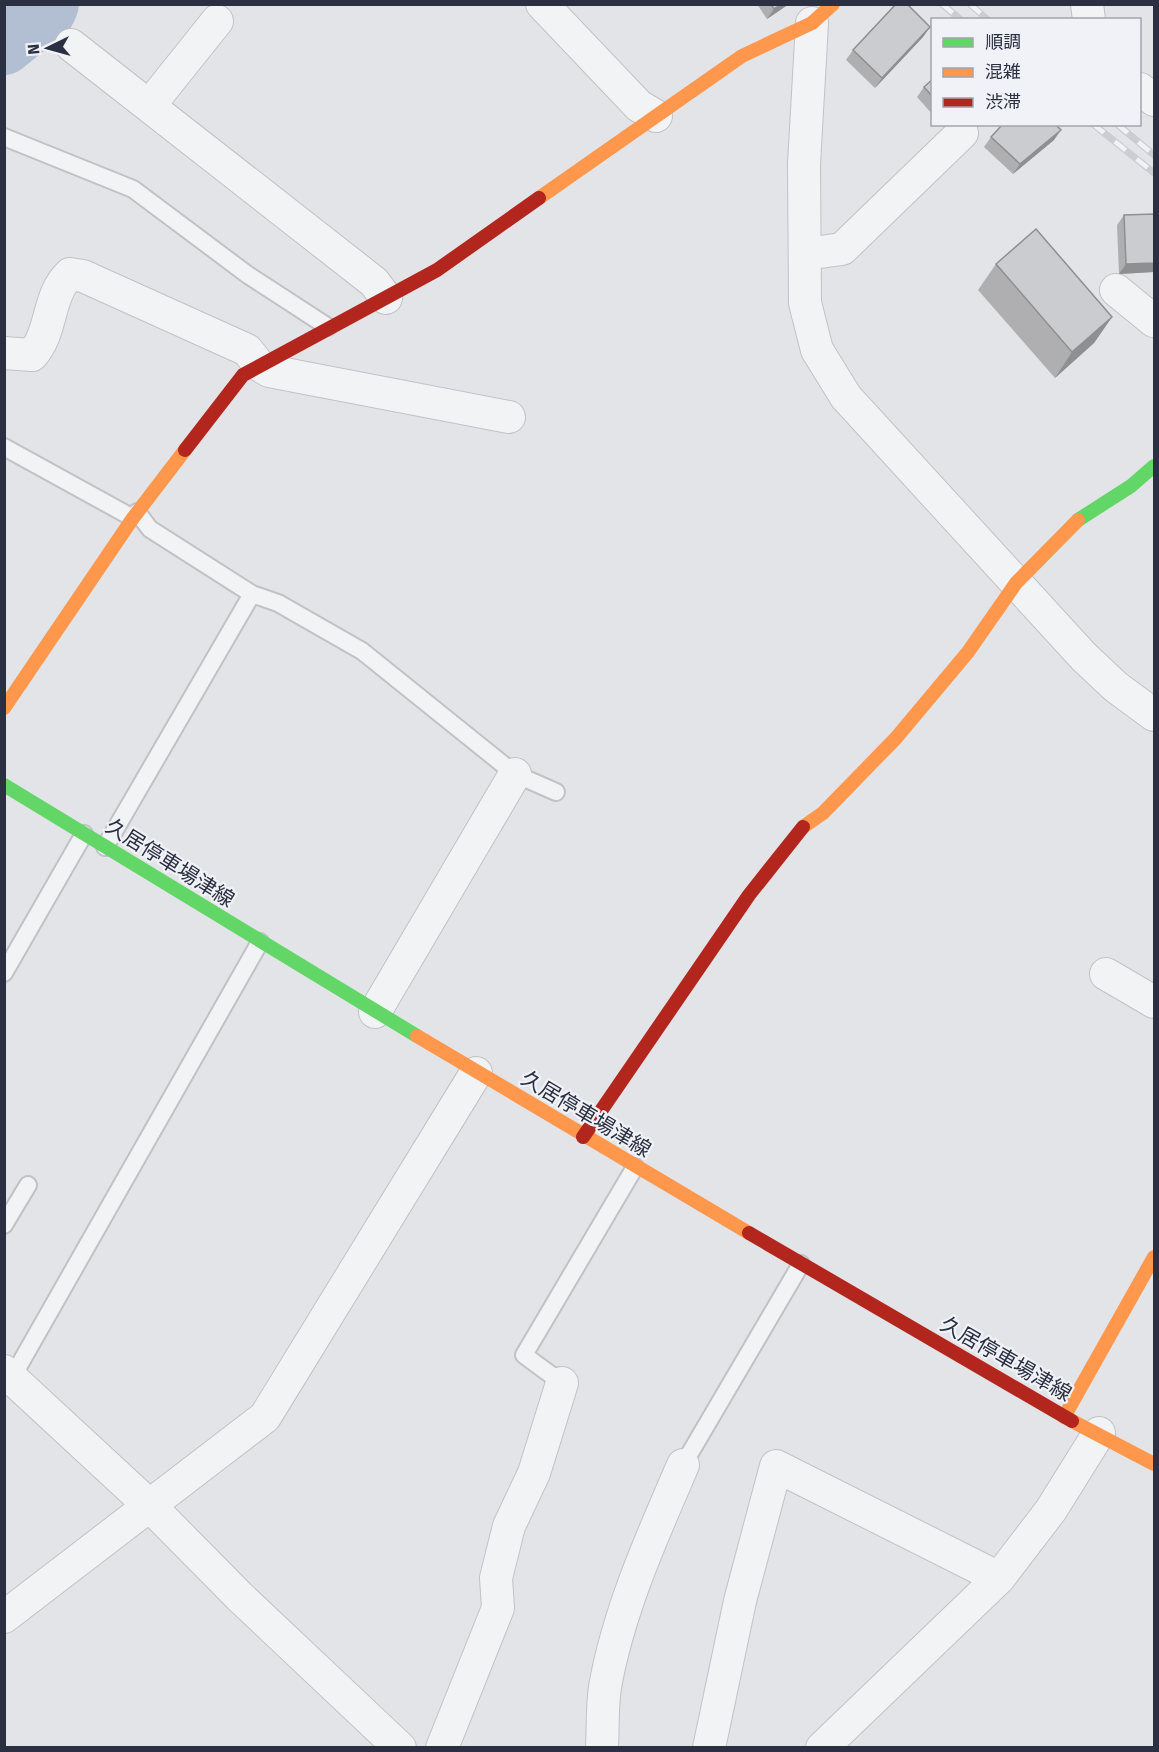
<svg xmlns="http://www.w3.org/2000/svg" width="1159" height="1752" font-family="'Fira Sans','Noto Sans JP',sans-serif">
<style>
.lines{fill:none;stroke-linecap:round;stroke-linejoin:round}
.river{stroke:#b2bed1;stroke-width:58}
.lane-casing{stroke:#c1c2c5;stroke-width:20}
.street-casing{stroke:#c1c2c5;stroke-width:34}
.lane{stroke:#f2f3f5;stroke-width:16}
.street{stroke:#f2f3f5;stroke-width:32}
.fast{stroke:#63d668;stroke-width:14}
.slow{stroke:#ff974d;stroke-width:14}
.jam{stroke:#b3261e;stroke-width:14}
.rail-casing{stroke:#cccdd0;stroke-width:7}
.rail{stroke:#f0f2f7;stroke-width:4.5;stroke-dasharray:14;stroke-linecap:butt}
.wall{fill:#afafb2}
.shaded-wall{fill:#8e8f91}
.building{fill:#cbcccf;stroke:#8e8f91;stroke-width:1.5}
.labels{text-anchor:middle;stroke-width:4.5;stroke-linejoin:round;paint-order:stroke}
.street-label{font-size:21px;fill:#2a3041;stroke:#f0f2f7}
</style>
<rect width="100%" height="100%" fill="#e3e4e7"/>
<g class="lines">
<path class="river" d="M4 46 47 11 50 4"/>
<g class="lane-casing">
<path id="lane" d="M4 137 133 189 248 275 328 327
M4 447 133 518
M137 512 150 529 252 594 278 603 362 651 515 774 556 792
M105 847 252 594
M4 973 84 834
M4 1225 28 1185
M13 1376 260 942
M562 1383 524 1355 635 1167
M683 1465 801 1264"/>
</g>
<g class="street-casing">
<path id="street" d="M542 4 639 106 656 116
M1087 4 1089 20
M812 23 804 164 805 303 817 350 846 397 1084 657 1116 687 1154 715
M71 45 374 282 386 298
M1140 89 1154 100
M149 106 217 21
M805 254 842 249 962 133
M1116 290 1154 321
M4 353 32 355C53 332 47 295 70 274L83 276 247 350 259 365 269 371 509 417
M1106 974 1154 1002
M375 1012 515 774
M4 1371 151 1507 240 1597 400 1748
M4 1617 265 1417 476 1073
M442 1748 498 1608 496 1578 509 1526 534 1473 562 1383
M602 1748C603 1727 602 1707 605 1687 619 1609 652 1537 683 1465
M709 1748 740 1601 776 1466 999 1578
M822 1748 999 1578 1051 1510 1099 1433"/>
</g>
<use href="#lane" class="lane"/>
<use href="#street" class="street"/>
<path class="fast" d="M1078 520 1131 486 1154 466
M4 785 417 1036"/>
<path class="slow" d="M539 198 742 56 812 23 833 4
M4 708 133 518 185 450
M803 827 823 813 896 738 968 652 1016 583 1078 520
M417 1036 749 1233
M1064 1417 1154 1257
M1072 1421 1154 1464"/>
<path class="jam" d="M185 450 243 375 437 270 539 198
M583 1137 749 895 803 827
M749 1233 1072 1421"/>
<g class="rail-casing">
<path id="rail" d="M942 4 961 20
M970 4 988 20
M1093 124 1154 173
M1117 124 1154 155"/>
</g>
<use href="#rail" class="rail"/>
</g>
<path class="wall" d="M757 4H789L767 19Z
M930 27 923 37 875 88 846 60 853 50Z
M933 79V115L917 97 924 87Z
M991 137 1054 140 1013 174 984 147Z
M1155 214V271L1154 272 1119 274 1117 225 1124 215Z
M996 264 1112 317 1094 343 1055 378 978 290Z"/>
<path class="shaded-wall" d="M781 4H789L767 19 774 9Z
M930 27 923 37 875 88 882 78Z
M1061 130 1054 140 1013 174 1020 164Z
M1155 263 1154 272 1119 274 1126 264Z
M1112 317 1094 343 1055 378 1072 352Z"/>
<path class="building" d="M771 4H781L774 9Z
M896 4H907L930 27 882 78 853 50Z
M933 79V97L924 87Z
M1003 124H1055L1061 130 1020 164 991 137Z
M1155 214V263L1126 264 1124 215Z
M1036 229 1112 317 1072 352 996 264Z"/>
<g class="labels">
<g class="street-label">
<text transform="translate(170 863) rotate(32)" y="7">久居停車場津線</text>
<text transform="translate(586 1114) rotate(31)" y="7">久居停車場津線</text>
<text transform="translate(1006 1359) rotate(30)" y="7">久居停車場津線</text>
</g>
</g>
<rect width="1159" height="1752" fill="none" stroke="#2a3041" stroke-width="12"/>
<rect x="931" y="18" width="210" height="108" fill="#f0f2f7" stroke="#a1a4ae" stroke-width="1.5"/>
<rect x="943" y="38" width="30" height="9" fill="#63d668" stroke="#a1a4ae" stroke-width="1.5"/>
<text x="985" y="48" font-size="18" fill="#2a3041">順調</text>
<rect x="943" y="68" width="30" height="9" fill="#ff974d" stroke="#a1a4ae" stroke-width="1.5"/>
<text x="985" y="78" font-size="18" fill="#2a3041">混雑</text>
<rect x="943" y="98" width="30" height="9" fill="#b3261e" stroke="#a1a4ae" stroke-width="1.5"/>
<text x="985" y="108" font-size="18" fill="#2a3041">渋滞</text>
<g transform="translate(48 48) rotate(265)" stroke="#f0f2f7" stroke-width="4.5" paint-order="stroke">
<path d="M0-4.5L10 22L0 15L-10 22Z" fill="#2a3041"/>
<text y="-9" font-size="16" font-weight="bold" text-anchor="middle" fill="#2a3041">N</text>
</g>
</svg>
